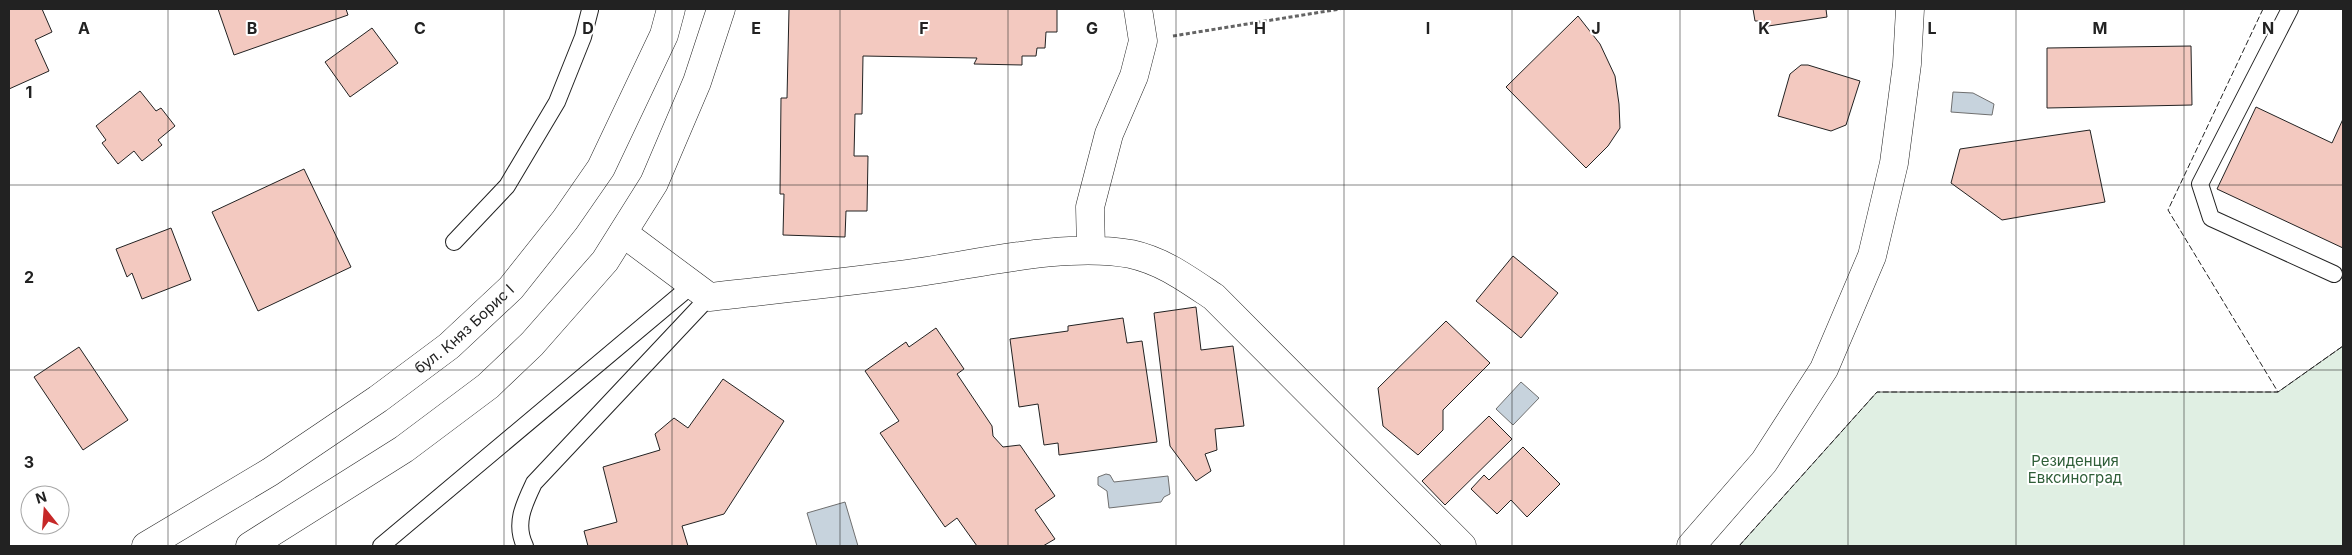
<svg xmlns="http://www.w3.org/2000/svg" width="2352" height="555" font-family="Inter,sans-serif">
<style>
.green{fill:#e0efe3;stroke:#6f6f6f}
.water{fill:#c7d3dd;stroke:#6f6f6f}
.building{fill:#f3c9c0;stroke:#222}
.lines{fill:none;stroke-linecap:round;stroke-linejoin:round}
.service-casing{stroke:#222;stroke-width:18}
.minor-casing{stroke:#222;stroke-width:29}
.trunk-casing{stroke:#222;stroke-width:29}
.path{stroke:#646464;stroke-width:3;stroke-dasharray:4 2.5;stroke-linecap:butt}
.service{stroke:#fff;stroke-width:16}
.minor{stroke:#fff;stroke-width:28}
.trunk{stroke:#fff;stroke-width:28}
.fence{stroke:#222;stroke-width:1;stroke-dasharray:6 2.5;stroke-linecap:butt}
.grid{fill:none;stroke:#222;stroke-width:1;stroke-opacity:0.55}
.labels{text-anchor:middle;stroke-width:4;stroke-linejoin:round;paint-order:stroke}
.street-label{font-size:15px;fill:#222;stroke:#fff}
.park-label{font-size:15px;fill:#2f5e38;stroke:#fff}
.grid-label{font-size:16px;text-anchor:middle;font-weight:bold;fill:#222;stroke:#fff;stroke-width:4;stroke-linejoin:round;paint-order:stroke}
</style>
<rect width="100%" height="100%" fill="#fff"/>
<path class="green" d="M2343 346V546H1739L1877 392H2278Z"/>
<path class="water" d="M1953 92 1973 93 1994 104 1992 115 1951 112Z
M1521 382 1539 398 1513 425 1496 409Z
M1106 474 1110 475 1114 482 1168 476 1170 494 1164 497 1161 502 1109 508 1107 491 1098 485V477Z
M845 502 858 546H817L807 513Z"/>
<path class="building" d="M9 9H42L52 32 35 40 49 71 9 89Z
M218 9H346L348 15 234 55Z
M789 9H1057V32H1046L1045 48H1037L1036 56H1022V65L974 64 977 58 863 56 862 114H855L854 156H868L867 211H846L845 237 783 235 784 194H780L781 98H787Z
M1753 9H1826L1827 17 1762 27 1761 21H1755Z
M1578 16 1600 44 1615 76 1619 104 1620 128 1608 146 1586 168 1506 87Z
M372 28 398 63 350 97 325 62Z
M2191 46 2192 105 2047 108V48Z
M1801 65H1808L1860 81 1846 125 1831 131 1778 116 1790 74Z
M140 91 156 111 161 108 175 126 158 140 162 145 142 161 134 151 118 164 102 143 106 140 96 126Z
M2256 107 2332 143 2343 119V248L2217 189Z
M2090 130 2105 202 2002 220 1951 183 1960 149Z
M304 169 351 267 258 311 212 212Z
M171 228 191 280 142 299 132 273 127 277 116 249Z
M1513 256 1558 293 1521 338 1476 301Z
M1196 307 1201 350 1233 346 1244 426 1215 429 1217 450 1205 454 1211 471 1196 481 1170 446 1154 313Z
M1123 318 1127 343 1142 341 1157 442 1059 455 1058 443 1044 445 1038 404 1019 407 1010 339 1068 331V326Z
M1446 321 1490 363 1443 410V430L1418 455 1383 426 1378 388Z
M936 328 964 369 957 374 992 426 993 436 1003 447 1020 445 1055 496 1035 510 1055 539 1043 546H977L957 518 945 527 880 433 899 421 865 371 906 342 909 347Z
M79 347 128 420 83 450 34 377Z
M723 379 784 421 724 514 682 526 688 546H588L584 531 617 522 603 467 660 450 655 434 674 418 688 428Z
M1489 416 1512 439 1445 505 1422 481Z
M1523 447 1560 484 1527 517 1511 500 1497 514 1471 489 1484 475 1489 480Z"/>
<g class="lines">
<g class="service-casing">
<path id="service" d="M2290 9 2200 184 2211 218 2334 274
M454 242 507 186 557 102 583 37 590 10
M381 546 692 285
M525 546C514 524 524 504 534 483L709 297"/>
</g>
<g class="minor-casing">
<path id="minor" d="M623 233 709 297C779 289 850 282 920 272 983 263 1068 242 1131 254 1163 261 1187 279 1214 297L1462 546
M1091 250 1090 207 1109 134 1134 76 1143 41 1138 9
M1691 546 1764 462 1824 369 1872 256 1894 163 1907 64 1910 9"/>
</g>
<g class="trunk-casing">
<g id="trunk">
<path id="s1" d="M146 546 270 472 378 399 449 346 511 288 565 220 601 168 664 35 671 9"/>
<path d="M250 546 404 449 488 386 532 344 605 261 654 183 697 82 721 9"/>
</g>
</g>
<path class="path" d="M1173 36 1340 9"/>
<use href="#service" class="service"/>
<use href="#minor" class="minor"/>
<use href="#trunk" class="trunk"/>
<path class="fence" d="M2263 9 2168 210 2278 392
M1739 546 1877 392H2278L2343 346"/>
</g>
<path class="grid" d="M168 9V546M336 9V546M504 9V546M672 9V546M840 9V546M1008 9V546M1176 9V546M1344 9V546M1512 9V546M1680 9V546M1848 9V546M2016 9V546M2184 9V546M9 185H2343M9 370H2343"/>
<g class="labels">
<g class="street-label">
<text dy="5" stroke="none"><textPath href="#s1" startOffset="386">бул. Княз Борис I</textPath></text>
</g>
<g class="park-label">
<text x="2075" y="466">Резиденция<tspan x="2075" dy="17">Евксиноград</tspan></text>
</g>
</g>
<g class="grid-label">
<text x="84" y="34">A</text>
<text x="252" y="34">B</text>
<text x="420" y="34">C</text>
<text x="588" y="34">D</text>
<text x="756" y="34">E</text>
<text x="924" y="34">F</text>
<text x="1092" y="34">G</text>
<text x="1260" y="34">H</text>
<text x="1428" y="34">I</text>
<text x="1596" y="34">J</text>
<text x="1764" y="34">K</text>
<text x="1932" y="34">L</text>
<text x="2100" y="34">M</text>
<text x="2268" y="34">N</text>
<text x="29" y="98">1</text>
<text x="29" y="283">2</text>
<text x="29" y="468">3</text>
</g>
<rect width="2352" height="555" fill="none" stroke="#222222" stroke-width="20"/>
<g transform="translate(45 510) rotate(343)"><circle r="24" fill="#ffffff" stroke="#a7a7a7"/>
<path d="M0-4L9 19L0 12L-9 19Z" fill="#c62828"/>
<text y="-8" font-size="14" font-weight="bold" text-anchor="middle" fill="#222222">N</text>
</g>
</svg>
